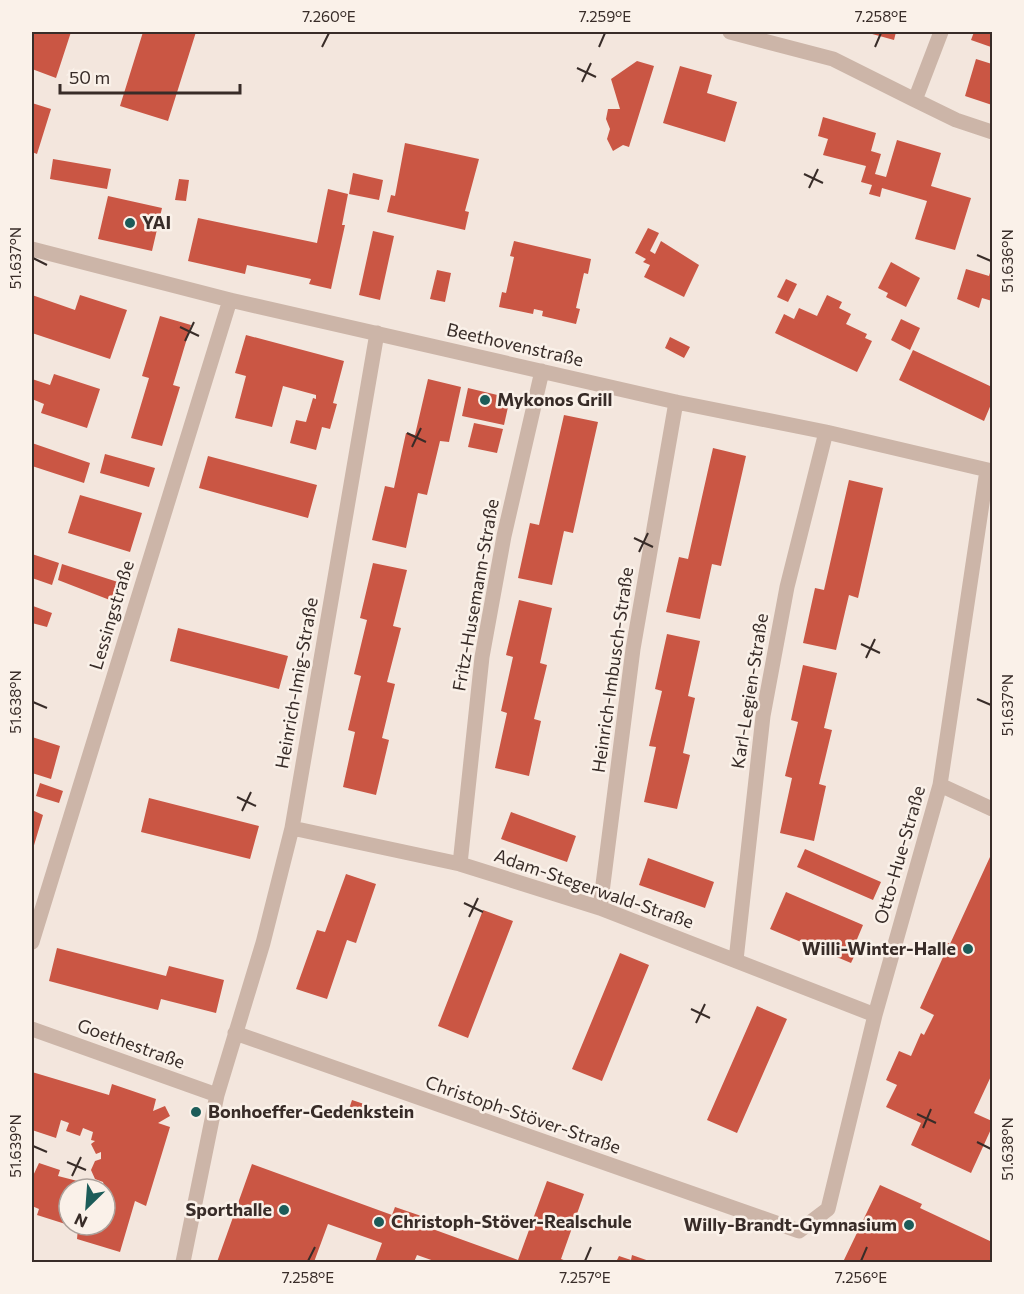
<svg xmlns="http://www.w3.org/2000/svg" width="1024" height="1294" font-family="Commissioner,sans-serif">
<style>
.building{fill:#ca5644}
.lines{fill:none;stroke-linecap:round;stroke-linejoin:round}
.street{stroke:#ccb5a8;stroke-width:15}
.ticks{fill:none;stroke:#382c28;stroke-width:2}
.poi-dot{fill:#1c5c59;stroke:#faf1e9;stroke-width:2}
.labels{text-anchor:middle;stroke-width:5;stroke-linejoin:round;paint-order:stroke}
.poi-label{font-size:18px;font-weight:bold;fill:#382c28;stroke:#faf1e9;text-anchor:start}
.street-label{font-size:18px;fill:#382c28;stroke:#faf1e9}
.neatline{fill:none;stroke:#382c28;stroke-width:2}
.ticks-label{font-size:15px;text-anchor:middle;fill:#382c28}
</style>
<rect width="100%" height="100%" fill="#f3e6dd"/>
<path class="building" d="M32 32H71L56 78 32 69Z
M143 32H196L168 121 120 106Z
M865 32H896L894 40Z
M974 32H992L991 47 971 40Z
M976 59 992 64V105L965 96Z
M637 61 654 66 629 147 623 145 613 151 607 139 610 129 606 119 608 109H620L611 79Z
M680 66 712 75 707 93 737 102 725 142 663 123Z
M32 103 51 109 37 154 32 152Z
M823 117 876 133 871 151 881 154 875 174 886 177 897 140 941 153 931 186 971 198 955 250 915 239 927 201 882 188 880 197 869 194 872 185 861 182 866 166 823 155 828 139 818 136Z
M405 143 479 159 465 211 469 212 465 230 387 212 391 195 395 196Z
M53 159 111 169 107 189 50 179Z
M353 173 383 180 379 200 349 194Z
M179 179 189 180 186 201 175 200Z
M328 189 348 194 342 225H345L331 289 309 284 311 279 247 265 245 274 188 261 198 218 317 243Z
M108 196 162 208 152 251 98 239Z
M648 228 659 233 650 251 655 254 661 241 699 265 684 297 644 277 650 265 643 262 646 259 635 253Z
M373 231 394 236 380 300 359 295Z
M514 241 591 259 588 274 584 273 576 308 580 309 576 324 542 316 543 311 534 309 533 314 499 307 502 292 506 293 514 257 510 256Z
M891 262 920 278 906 307 886 297 888 293 878 288Z
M992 266V301L982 298 979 308 957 299 966 269 989 276Z
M437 270 451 273 445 302 430 299Z
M786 279 797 284 788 302 777 297Z
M32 295 75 310 80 295 127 310 110 359 32 333Z
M827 295 842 302 839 308 851 314 846 324 867 334 865 338 872 341 857 372 775 333 784 314 794 319 799 308 817 316Z
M160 316 191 325 173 385 180 387 162 446 131 438 149 378 142 376Z
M901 319 920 328 910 350 891 340Z
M246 335 344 361 333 403 337 404 330 429 322 427 316 450 290 443 296 420 306 422 313 398 316 399V395L283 386 272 427 235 418 246 376 235 373Z
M670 337 690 347 684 358 665 348Z
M913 350 992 387V402L984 421 899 380Z
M54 374 100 389 87 428 41 413 44 404 32 399V379L50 385Z
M428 379 461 387 449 442 440 441 427 495 418 493 406 548 372 540 385 486 394 488 406 433 415 435Z
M468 388 510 398 504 425 462 416Z
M564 415 598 422 573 533 564 531 552 585 518 578 530 523 539 525Z
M474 423 503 429 497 453 468 447Z
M32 443 90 463 84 483 32 466Z
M713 448 746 456 721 566 712 564 700 619 666 612 679 557 688 559Z
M105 454 155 468 149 487 100 473Z
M208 456 317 485 308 518 199 488Z
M849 480 883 488 858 598 849 595 836 650 803 643 815 588 824 590Z
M80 495 142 513 130 552 68 533Z
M32 554 59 563 52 585 32 578Z
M373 563 407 570 393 626 401 628 387 682 395 684 382 738 389 740 376 795 343 787 355 732 348 730 361 676 354 674 367 620 360 618Z
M62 564 121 583 115 602 58 580Z
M519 600 552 608 540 663 547 665 534 719 541 721 529 776 495 768 507 713 501 711 513 657 506 655Z
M33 606 52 613 47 627 32 623Z
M178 628 288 656 279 689 170 661Z
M667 634 700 641 688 696 695 698 683 753 690 755 677 809 644 802 656 747 649 746 662 691 655 689Z
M803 665 837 673 824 728 832 730 819 784 826 786 814 841 780 833 792 778 785 776 798 722 791 720Z
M32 737 60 746 51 779 32 773Z
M40 783 63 791 59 803 36 796Z
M149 798 259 826 250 859 141 832Z
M32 810 43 815 32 852Z
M511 812 576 836 567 862 501 839Z
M805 849 881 882 873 900 797 867Z
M990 857 992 858V1074L974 1113 992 1121V1127L971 1173 911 1145 921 1123 886 1107 897 1085 886 1080 899 1051 911 1056 921 1033 924 1035 934 1015 920 1008 944 955 940 953 946 942 950 944Z
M648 858 714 882 705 908 639 885Z
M346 874 376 884 356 943 347 940 327 999 296 989 317 930 325 932Z
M786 892 863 925 855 944 859 946 851 963 770 929Z
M483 910 513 921 468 1038 438 1026Z
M57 948 166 976 169 966 224 980 216 1013 161 999 158 1010 49 981Z
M620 953 649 965 602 1081 572 1069Z
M757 1006 787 1019 737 1133 707 1120Z
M32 1072 109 1095 112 1084 156 1099 153 1111 165 1106 170 1116 158 1123 170 1127 146 1206 135 1201 120 1252 77 1239 78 1228 37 1215 39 1209 32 1206V1178L39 1163 60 1170 58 1176 93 1185 92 1189H69V1225H105V1189L103 1182 95 1179 91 1170 95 1161 101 1159V1152L96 1154 91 1144 95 1141 91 1140 93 1132 83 1128 80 1136 66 1131 69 1123 61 1120 56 1138 32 1130Z
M352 1100 370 1106 366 1115 349 1109Z
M252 1164 392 1215 395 1207 430 1219 427 1227 518 1260 547 1181 584 1194 561 1259 569 1262H437L417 1255 414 1262H375L382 1243 328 1224 314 1262H217Z
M880 1185 922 1204 920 1208 992 1242V1262H843Z
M632 1255 652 1262H616L619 1256 631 1260Z"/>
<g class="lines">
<path class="street" d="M730 32 833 59 915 100
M941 32 915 100 956 120 992 132
M32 249 230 300 676 402 826 432 992 471
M940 785 992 809
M292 828 460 864 600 908 875 1015
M460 864 482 657 504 536 542 371
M600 908 633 649 676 402
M32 942 230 300
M736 960 763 716 787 587 826 432
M32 1029 217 1095
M235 1033 799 1231 828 1209 875 1015 940 785 987 470
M183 1262 217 1095 263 943 292 828 377 333"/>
</g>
<path class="ticks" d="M322 47 329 33M599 47 605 33M875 47 881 33M577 68 596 77M582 82 591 63M804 174 823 183M809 188 818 169M977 255 991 261M33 258 47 265M180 327 199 336M185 341 194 322M407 433 426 442M412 447 421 428M634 538 653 547M639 552 648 533M861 644 880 653M866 658 875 639M977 699 991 705M33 702 47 708M237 797 256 806M242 811 251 792M464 903 483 912M469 917 478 898M691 1009 710 1018M696 1023 705 1004M917 1114 936 1123M923 1128 931 1109M977 1142 991 1149M33 1146 47 1152M67 1162 86 1170M72 1176 81 1157M308 1261 315 1247M585 1261 591 1247M861 1261 867 1247"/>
<g class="poi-dot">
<circle cx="130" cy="223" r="6"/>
<circle cx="485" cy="400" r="6"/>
<circle cx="968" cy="949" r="6"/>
<circle cx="196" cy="1112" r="6"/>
<circle cx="284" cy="1210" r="6"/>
<circle cx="379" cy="1222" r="6"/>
<circle cx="909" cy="1225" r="6"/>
</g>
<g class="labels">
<g class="poi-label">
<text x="142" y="229">YAI</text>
<text x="497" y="406">Mykonos Grill</text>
<text x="956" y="955" text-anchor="end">Willi-Winter-Halle</text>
<text x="208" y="1118">Bonhoeffer-Gedenkstein</text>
<text x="272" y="1216" text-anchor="end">Sporthalle</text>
<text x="391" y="1228">Christoph-Stöver-Realschule</text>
<text x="897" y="1231" text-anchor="end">Willy-Brandt-Gymnasium</text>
</g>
<g class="street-label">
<text transform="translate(515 345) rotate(13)" y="6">Beethovenstraße</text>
<text transform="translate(476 595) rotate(-80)" y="6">Fritz-Husemann-Straße</text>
<text transform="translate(112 615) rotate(-73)" y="6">Lessingstraße</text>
<text transform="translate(613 670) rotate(-82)" y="6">Heinrich-Imbusch-Straße</text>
<text transform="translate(297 683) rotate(-80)" y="6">Heinrich-Imig-Straße</text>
<text transform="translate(750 691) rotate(-81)" y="6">Karl-Legien-Straße</text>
<text transform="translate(900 855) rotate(-74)" y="6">Otto-Hue-Straße</text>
<text transform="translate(594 889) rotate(19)" y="6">Adam-Stegerwald-Straße</text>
<text transform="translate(131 1044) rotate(20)" y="6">Goethestraße</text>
<text transform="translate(523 1115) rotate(19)" y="6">Christoph-Stöver-Straße</text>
</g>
</g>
<rect width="1024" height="1294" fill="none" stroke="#faf1e9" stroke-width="66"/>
<g transform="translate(87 1207) rotate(205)"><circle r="28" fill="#faf1e9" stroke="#aca29c" stroke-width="1.5"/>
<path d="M0-4.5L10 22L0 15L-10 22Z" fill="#1c5c59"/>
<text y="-9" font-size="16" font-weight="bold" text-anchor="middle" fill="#382c28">N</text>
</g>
<path d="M60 84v9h180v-9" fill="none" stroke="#382c28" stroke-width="3"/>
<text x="69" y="84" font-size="18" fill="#382c28" stroke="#faf1e9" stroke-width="4.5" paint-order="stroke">50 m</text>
<rect x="33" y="33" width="958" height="1228" class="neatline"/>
<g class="ticks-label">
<text x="329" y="22">7.260°E</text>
<text x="605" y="22">7.259°E</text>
<text x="881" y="22">7.258°E</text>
<text transform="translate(16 258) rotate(-90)" y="5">51.637°N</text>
<text transform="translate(1008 261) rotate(-90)" y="5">51.636°N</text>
<text transform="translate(16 702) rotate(-90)" y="5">51.638°N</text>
<text transform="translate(1008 705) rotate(-90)" y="5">51.637°N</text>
<text transform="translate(16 1146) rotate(-90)" y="5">51.639°N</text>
<text transform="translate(1008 1149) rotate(-90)" y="5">51.638°N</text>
<text x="308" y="1283">7.258°E</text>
<text x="585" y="1283">7.257°E</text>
<text x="861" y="1283">7.256°E</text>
</g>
</svg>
